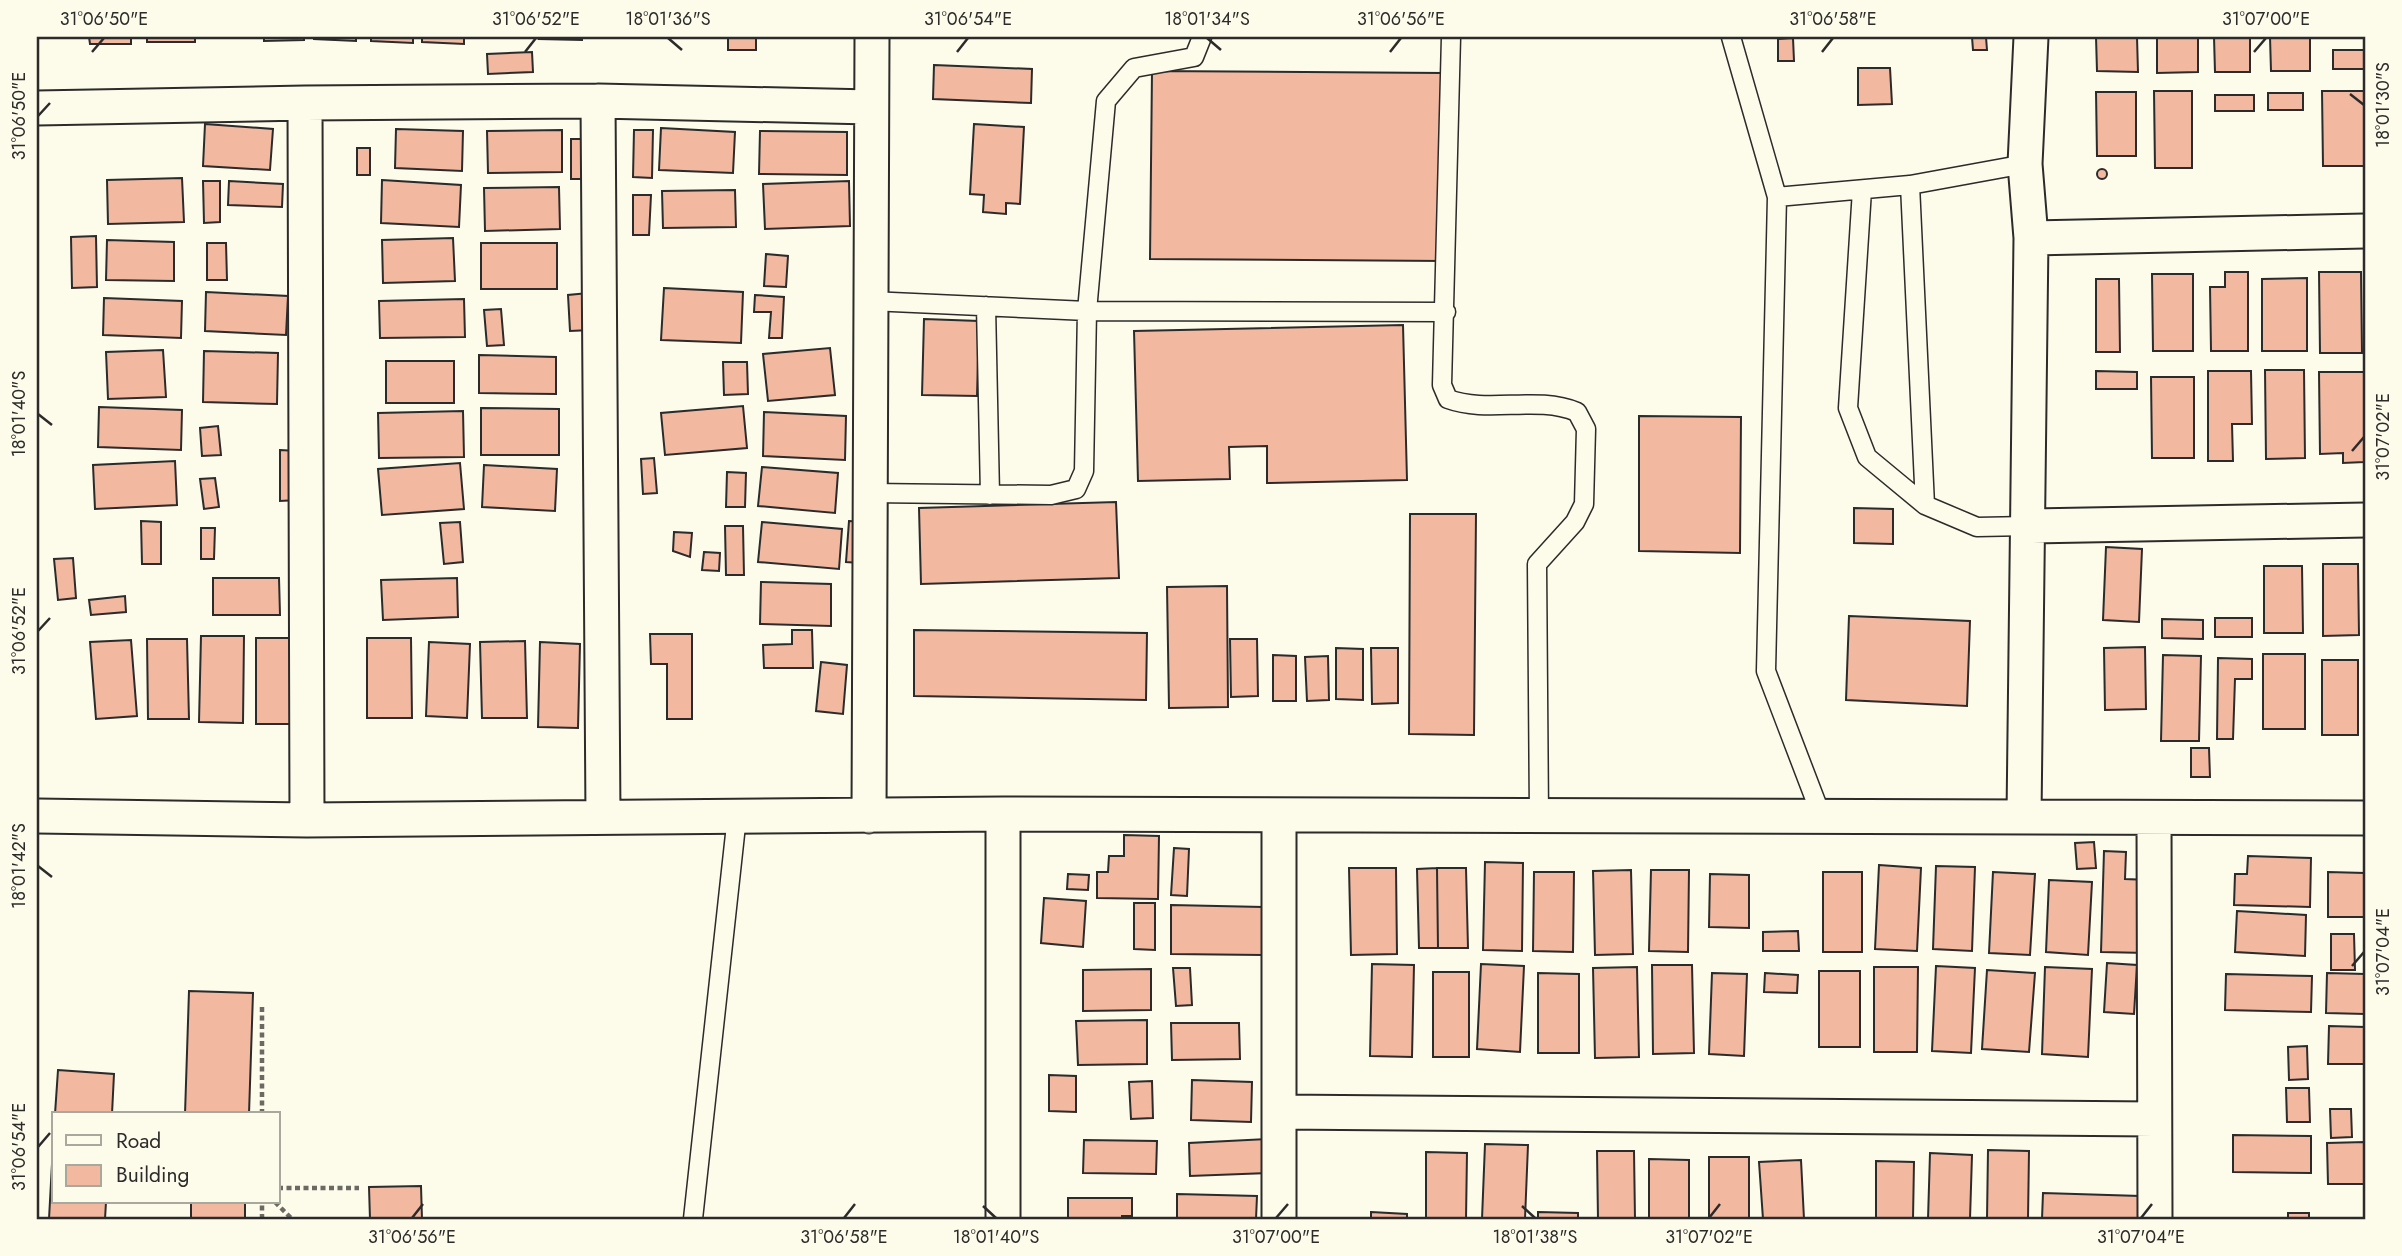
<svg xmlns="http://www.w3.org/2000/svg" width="2402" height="1256" font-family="Jost,sans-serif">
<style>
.building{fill:#f2b8a0;stroke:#2b2b2b;stroke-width:2}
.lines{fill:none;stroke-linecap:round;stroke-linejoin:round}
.lane-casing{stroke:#2b2b2b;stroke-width:21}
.street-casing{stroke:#2b2b2b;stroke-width:37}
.path{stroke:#6a6964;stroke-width:4.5;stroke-dasharray:5 3.5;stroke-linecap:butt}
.lane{stroke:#fdfbea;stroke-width:18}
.street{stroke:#fdfbea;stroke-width:33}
.ticks{fill:none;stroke:#2b2b2b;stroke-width:2.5}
.neatline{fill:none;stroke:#2b2b2b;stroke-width:2.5}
.ticks-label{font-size:18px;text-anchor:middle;fill:#2b2b2b}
</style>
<rect width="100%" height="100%" fill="#fdfbea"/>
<path class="building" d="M89 37H131V44H90Z
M147 37H195V42H147Z
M264 37H304V40L264 41Z
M314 37H356V41L314 39Z
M371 37H413V43L371 41Z
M422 37H464V44L422 42Z
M540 37H582V40L539 39Z
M728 37H756V50H728Z
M1972 37H1986L1987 50H1973Z
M2096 37H2137L2138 72 2097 71Z
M2157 37H2198V72L2157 73Z
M2214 37H2250V72H2215Z
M2270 37H2310V71H2271Z
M1793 38 1794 61H1778V39Z
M2333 50H2365V69H2333Z
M532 52 533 72 488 74 487 54Z
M934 65 1032 69 1031 103 933 99Z
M1858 68H1890L1892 104 1858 105Z
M1152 71 1444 73V261L1150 259Z
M2154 91H2192V168H2155Z
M2322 91H2365V166H2323Z
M2096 92H2136V156H2097Z
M2268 93H2303V110H2268Z
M2215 95H2254V111H2215Z
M205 124 273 129 270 170 203 166Z
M974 124 1024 127 1020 204 1006 203V214L983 212 984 195 970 194Z
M661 128 735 132 733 173 659 170Z
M396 129 463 131 462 171 395 168Z
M562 130V172L488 173 487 131Z
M634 130H653L652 178 633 177Z
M760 131 847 132V175L759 174Z
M571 139H589L587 179H571Z
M357 148H370V175H357Z
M2097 174a5 5 0 1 1 10 0a5 5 0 1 1-10 0Z
M182 178 184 222 108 224 107 180Z
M382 180 461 185 459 227 381 223Z
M203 181H220V222L204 223Z
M229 181 283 184 282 207 228 205Z
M849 181 850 226 765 229 763 184Z
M559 187 560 229 485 231 484 188Z
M735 190 736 227 663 228 662 191Z
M633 195H651L649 235H633Z
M96 236 97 287 72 288 71 237Z
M453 238 455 281 383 283 382 240Z
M107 240 174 242V281L106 280Z
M207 243H226L227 280H207Z
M481 243H557V289H481Z
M766 254 788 256 786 287 764 286Z
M2225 272H2248V351H2211L2210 287H2225Z
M2319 272H2361L2362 353H2320Z
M2152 274H2193V351H2153Z
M2307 278V351H2262V279Z
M2096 279H2119L2120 352H2096Z
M664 288 743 292 741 343 661 340Z
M206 292 288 296 286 335 205 331Z
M588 293 591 330 570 331 568 295Z
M755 295 784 297 782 338H769L771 312H754Z
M104 298 182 301 181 338 103 335Z
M464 299 465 337 380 338 379 301Z
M501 309 504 345 487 346 484 310Z
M924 319 979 321 977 396 922 395Z
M1403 325 1407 480 1267 483V446L1229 447 1230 479 1138 481 1134 331Z
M830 348 835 395 768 401 763 354Z
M163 350 166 397 108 399 106 352Z
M204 351 278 353 277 404 203 402Z
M479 355 556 357V394L479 393Z
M386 361H454V403H386Z
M723 362H747L748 394 724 395Z
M2265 370H2304L2305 458 2266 459Z
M2096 371 2137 372V389H2096Z
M2208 371H2251L2252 424H2232L2233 461H2208Z
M2319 372H2364V462L2343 463V453L2320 454Z
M2151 377H2194V458H2152Z
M743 406 747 448 665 455 661 413Z
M99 407 182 410 181 450 98 447Z
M481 408 559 409V455H481Z
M463 411 464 457 379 458 378 413Z
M764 412 846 416 845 460 763 456Z
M1639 416 1741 417 1740 553 1639 551Z
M218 426 221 455 202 456 200 428Z
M280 450 297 451 298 500 280 501Z
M654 458 657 493 643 494 641 459Z
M175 461 177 505 95 509 93 465Z
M460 463 464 509 382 515 378 469Z
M484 465 557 469 555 511 482 507Z
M762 467 838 473 835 513 758 506Z
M727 472 746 473 745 507H726Z
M215 478 219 507 204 509 200 479Z
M1116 502 1119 578 921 584 919 508Z
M1854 508 1893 509V544L1854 543Z
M1410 514H1476L1474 735 1409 734Z
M141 521 161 522V564H142Z
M849 521 862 522 860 563 846 562Z
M460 522 463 562 444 564 440 523Z
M762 522 842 529 839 569 758 562Z
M725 526H743L744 575H726Z
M201 528H215L214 559H201Z
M674 532 692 533 690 557 673 551Z
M2106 547 2142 549 2139 622 2103 620Z
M704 552 720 553 719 571 702 570Z
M73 558 76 598 58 600 54 559Z
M2323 564H2358L2359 635 2323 636Z
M2264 566H2302L2303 633H2264Z
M213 578H279L280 615H213Z
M457 578 458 617 383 620 381 580Z
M761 582 831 584V626L760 624Z
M1227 586 1228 707 1169 708 1167 587Z
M125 596 126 612 91 615 89 600Z
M1849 616 1970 621 1967 706 1846 700Z
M2215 618H2252V637H2215Z
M2162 619 2203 620V639L2162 638Z
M792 630H812L813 668H764L763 645 792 644Z
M914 630 1147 633 1146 700 914 696Z
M650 634H692V719H667V664H651Z
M201 636H244L243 723 199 722Z
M256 638H299L300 724H256Z
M367 638H411L412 718H367Z
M147 639H187L189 719H148Z
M1230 639H1257L1258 696 1231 697Z
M131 640 137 716 96 719 90 642Z
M525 641 527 718H482L480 642Z
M429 642 470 644 467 718 426 716Z
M540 642 580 644 578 728 538 727Z
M2145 647 2146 709 2105 710 2104 648Z
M1336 648 1363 649V700L1336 699Z
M1371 648H1398V703L1372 704Z
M2263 654H2305V729H2263Z
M1273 655 1296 656V701H1273Z
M2163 655 2201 656 2199 741H2161Z
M1328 656 1329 700 1307 701 1305 657Z
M2218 658 2252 659V679H2235L2233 739H2217Z
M2322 660H2358V735H2322Z
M821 662 847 665 843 714 816 711Z
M2191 748H2209L2210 777H2191Z
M1124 835 1159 836 1158 899 1097 898V872H1108L1109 856H1124Z
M2094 842 2096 868 2077 869 2075 843Z
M1174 848 1189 849 1187 896 1171 895Z
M2104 851 2126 852 2125 879 2149 880 2147 953 2101 952Z
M2248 856 2311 858 2310 907 2234 905 2235 874H2247Z
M1485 862 1523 863 1522 951 1483 950Z
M1879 865 1921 868 1917 951 1875 949Z
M1936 866 1975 867 1972 951 1933 949Z
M1349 868H1396L1397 954 1351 955Z
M1437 868 1438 948H1419L1417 869Z
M1437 868H1466L1468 948H1438Z
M1631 870 1633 954 1595 955 1593 871Z
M1651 870H1689L1688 952 1649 951Z
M1534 872H1574L1573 952 1533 951Z
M1823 872H1862V952H1823Z
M1993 872 2035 874 2030 955 1989 953Z
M2328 872 2365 873V917H2328Z
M1068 874 1089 875 1088 890 1067 889Z
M1710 874 1749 875V928L1709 927Z
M2049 880 2092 882 2088 955 2046 952Z
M1044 898 1086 901 1083 947 1041 943Z
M1134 903H1155V950L1134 949Z
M1171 905 1263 907 1262 955 1171 954Z
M2237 911 2306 915 2305 956 2235 952Z
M1798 931 1799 951H1763V932Z
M2331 934H2354L2355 970H2331Z
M2107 963 2137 965 2134 1014 2104 1012Z
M1372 964 1414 965 1412 1057 1370 1056Z
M1481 964 1524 966 1520 1052 1477 1049Z
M1652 965H1692L1694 1053 1653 1054Z
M1936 966 1975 968 1971 1053 1932 1051Z
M1637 967 1639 1057 1595 1058 1593 968Z
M1874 967H1918L1917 1052H1874Z
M2045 967 2092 969 2088 1057 2042 1054Z
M1173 968H1190L1192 1005 1176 1006Z
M1151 969V1010L1083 1011V970Z
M1987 970 2035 973 2029 1052 1982 1049Z
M1819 971H1860V1047H1819Z
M1433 972H1469V1057H1433Z
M1538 973 1579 974V1053H1538Z
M1712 973 1747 974 1744 1056 1709 1054Z
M1765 973 1798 975 1797 993 1764 992Z
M2327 973 2365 974V1014L2326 1013Z
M2226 974 2312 976 2311 1012 2225 1010Z
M189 991 253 993 249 1114H185Z
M1147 1020V1064L1078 1065 1076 1021Z
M1171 1023H1239L1240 1059 1172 1060Z
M2329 1026 2365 1027V1064H2328Z
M2307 1046 2308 1079 2289 1080 2288 1047Z
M58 1070 114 1074 112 1114H55Z
M1049 1075 1076 1076V1112L1049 1111Z
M1192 1080 1252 1082 1251 1122 1191 1120Z
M1152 1081 1153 1118 1131 1119 1129 1082Z
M2286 1088H2309L2310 1122H2287Z
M2330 1109H2351L2352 1137 2331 1138Z
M54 1127V1202H106L105 1219H49Z
M2233 1135 2311 1136V1173L2233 1172Z
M1267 1139 1268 1173 1190 1176 1189 1143Z
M1084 1140 1157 1141 1156 1174 1083 1173Z
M2365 1142V1184H2328L2327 1143Z
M1485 1144 1528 1145 1525 1219H1482Z
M1988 1150 2029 1151 2028 1219H1987Z
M1597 1151H1634L1635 1219H1598Z
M1426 1152 1467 1153 1466 1219H1426Z
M1930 1153 1972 1155 1970 1219H1928Z
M1709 1157H1749V1219H1709Z
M1649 1159 1689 1160V1219H1649Z
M1801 1160 1804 1219H1763L1759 1162Z
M1876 1161 1914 1162 1913 1219H1876Z
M421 1186 422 1219H370L369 1187Z
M2043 1193 2140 1196V1219H2042Z
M1177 1194 1257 1196 1256 1219H1177Z
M1068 1198H1132V1216H1122V1219H1068Z
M191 1202H245V1219H191Z
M1371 1212 1407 1214V1219H1371Z
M1538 1212 1578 1213V1219H1538Z
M2288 1213H2309V1219H2288Z"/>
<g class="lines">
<g class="lane-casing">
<path id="lane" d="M1451 37 1442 385 1448 399C1489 414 1536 395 1577 412L1586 429 1584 504 1575 522 1537 564 1539 817
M1731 37 1777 197 1766 671 1821 815
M1910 185 1925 505
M1862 190 1848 408 1867 457 1925 505 1977 527 2028 526
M1777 197 1910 185 2025 164
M870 301 1087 311 1446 312
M986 306 990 495
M870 493 1051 495 1076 489 1084 471 1087 311 1106 101 1134 68 1194 57 1202 37
M693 1219 737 816"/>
</g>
<g class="street-casing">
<path id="street" d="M598 101 603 817
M305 103 307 820
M37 108 305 103 598 101 871 107
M2031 238 2365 231
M2028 526 2365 520
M1003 814V1219
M1279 815V1219
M37 816 307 820 1003 814 2365 818
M869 816 872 37
M2024 816 2031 238 2025 164 2031 37
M2154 819 2155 1219
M1280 1112 2154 1119"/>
</g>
<path class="path" d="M262 1114V1004
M278 1188H359
M275 1202 292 1219
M262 1219V1202"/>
<use href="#lane" class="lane"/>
<use href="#street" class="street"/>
</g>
<path class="ticks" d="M668 38 682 50M1207 38 1221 50M92 52 104 38M525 52 536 38M957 52 968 38M1390 52 1401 38M1822 52 1833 38M2254 52 2266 38M2350 94 2364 105M38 116 50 103M38 414 52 425M2352 451 2364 437M38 631 50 618M38 866 52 877M2352 966 2364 952M38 1147 50 1133M983 1206 996 1218M1522 1206 1535 1218M412 1218 423 1204M844 1218 855 1204M1276 1218 1288 1204M1709 1218 1720 1204M2141 1218 2152 1204"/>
<rect width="2402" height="1256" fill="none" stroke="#fdfbea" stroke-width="77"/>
<rect x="52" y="1112" width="228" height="91" fill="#fdfbea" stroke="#a9a89e" stroke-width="2"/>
<rect x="66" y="1135" width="35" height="10" fill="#fdfbea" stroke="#a9a89e" stroke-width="2"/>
<text x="116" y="1148" font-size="21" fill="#2b2b2b">Road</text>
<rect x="66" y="1165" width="35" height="21" fill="#f2b8a0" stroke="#a9a89e" stroke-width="2"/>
<text x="116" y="1182" font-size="21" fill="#2b2b2b">Building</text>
<rect x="38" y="38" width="2326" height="1180" class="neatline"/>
<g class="ticks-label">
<text x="104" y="25">31°06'50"E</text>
<text x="536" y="25">31°06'52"E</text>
<text x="668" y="25">18°01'36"S</text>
<text x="968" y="25">31°06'54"E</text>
<text x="1207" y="25">18°01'34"S</text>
<text x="1401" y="25">31°06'56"E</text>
<text x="1833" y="25">31°06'58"E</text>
<text x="2266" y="25">31°07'00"E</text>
<text transform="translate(2383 105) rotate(-90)" y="6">18°01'30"S</text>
<text transform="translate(19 116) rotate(-90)" y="6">31°06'50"E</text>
<text transform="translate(19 414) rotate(-90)" y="6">18°01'40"S</text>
<text transform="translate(2383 437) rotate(-90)" y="6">31°07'02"E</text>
<text transform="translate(19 631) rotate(-90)" y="6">31°06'52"E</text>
<text transform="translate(19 866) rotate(-90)" y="6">18°01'42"S</text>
<text transform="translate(2383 952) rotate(-90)" y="6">31°07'04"E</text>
<text transform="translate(19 1147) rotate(-90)" y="6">31°06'54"E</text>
<text x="412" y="1243">31°06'56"E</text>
<text x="844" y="1243">31°06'58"E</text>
<text x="996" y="1243">18°01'40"S</text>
<text x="1276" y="1243">31°07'00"E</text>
<text x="1535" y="1243">18°01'38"S</text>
<text x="1709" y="1243">31°07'02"E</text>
<text x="2141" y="1243">31°07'04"E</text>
</g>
</svg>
